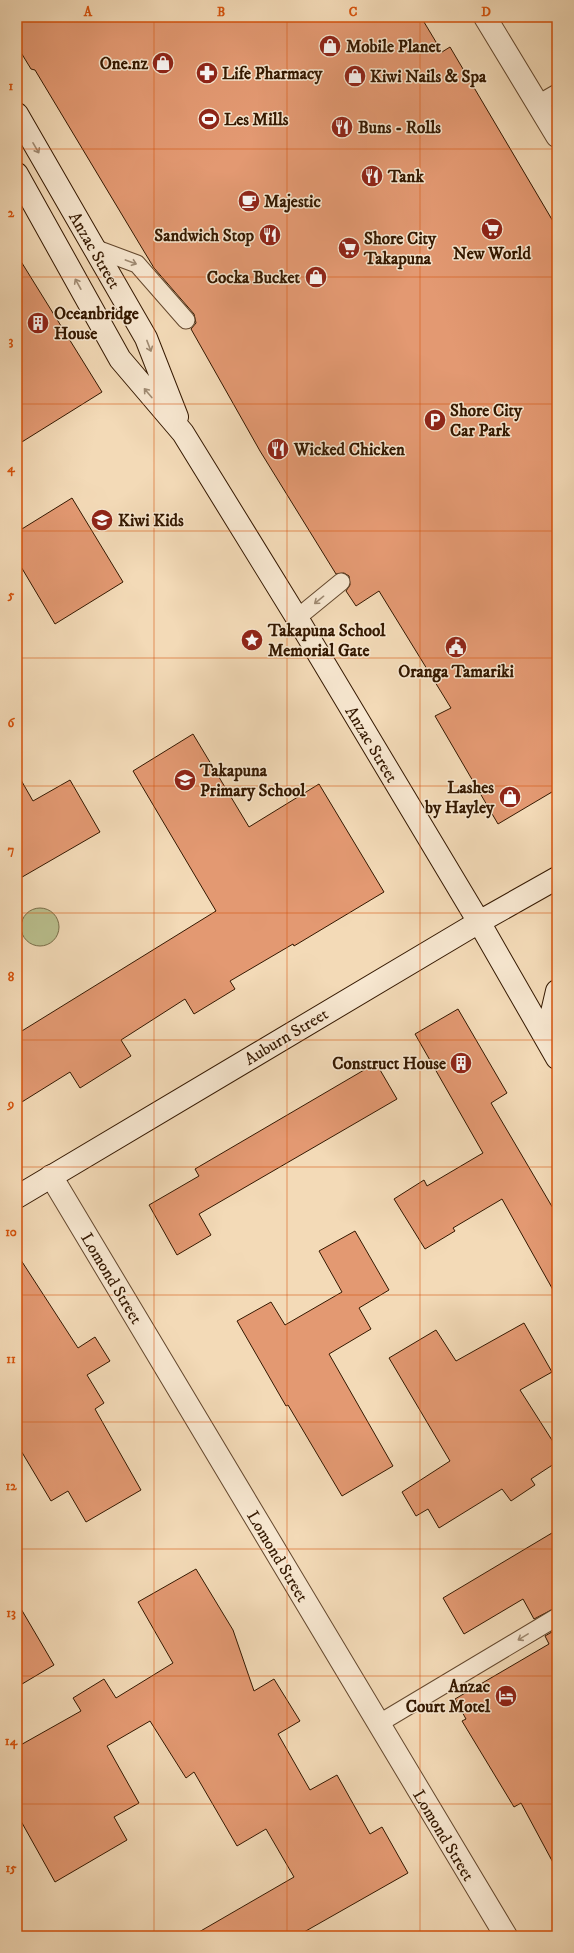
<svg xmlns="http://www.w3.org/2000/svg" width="574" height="1953" font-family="'IM FELL DW Pica',serif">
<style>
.park{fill:#bac08e;stroke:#776c47}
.building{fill:#e39972;stroke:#341800}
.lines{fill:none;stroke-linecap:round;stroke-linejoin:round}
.service-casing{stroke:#64482e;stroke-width:19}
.minor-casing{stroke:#64482e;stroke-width:24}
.secondary-casing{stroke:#341800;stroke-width:24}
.service{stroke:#f7e7d0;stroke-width:17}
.minor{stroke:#f7e7d0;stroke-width:22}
.secondary{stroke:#f7e7d0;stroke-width:22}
.oneway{stroke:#9f8a72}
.grid{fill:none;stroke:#d6520b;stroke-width:1;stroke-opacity:0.55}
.labels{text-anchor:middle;stroke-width:3;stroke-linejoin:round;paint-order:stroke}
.poi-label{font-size:17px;font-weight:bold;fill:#341800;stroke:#f7e7d0;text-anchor:start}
.street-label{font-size:17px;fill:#341800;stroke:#f7e7d0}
.neatline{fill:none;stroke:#d6520b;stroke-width:1.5}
.grid-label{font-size:13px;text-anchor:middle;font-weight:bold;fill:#d6520b}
</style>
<rect width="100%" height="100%" fill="#f3dab7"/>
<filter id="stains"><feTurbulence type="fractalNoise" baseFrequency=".005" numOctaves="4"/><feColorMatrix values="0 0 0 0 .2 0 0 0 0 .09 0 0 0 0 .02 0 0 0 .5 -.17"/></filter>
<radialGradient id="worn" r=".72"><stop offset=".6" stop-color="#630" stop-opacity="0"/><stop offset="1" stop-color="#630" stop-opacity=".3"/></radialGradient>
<path class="park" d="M21 927a19 19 0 1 1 38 0a19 19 0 1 1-38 0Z"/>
<path class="building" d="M17 17H421L442 52 450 47 557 228V789L498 824 435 716 451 708 379 591 356 606 346 591 350 585 349 576 344 573 336 574 260 451 191 329 196 323 194 314 154 268 35 70 31 69 17 46Z
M17 255 102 392 17 445Z
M72 498 123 582 55 624 17 560V532Z
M193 734 249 827 319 784 384 892 294 946 293 944 230 981 235 989 194 1014 185 999 121 1040 131 1056 80 1088 70 1072 17 1105V1034L216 911 133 771Z
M17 773 33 801 70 780 100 832 17 880Z
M458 1009 507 1093 491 1103 557 1215V1297L502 1199 453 1228 455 1231 425 1249 394 1199 424 1180 427 1186 483 1153 415 1034Z
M376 1063 397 1099 199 1214 211 1235 177 1255 149 1205 199 1176 195 1169Z
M355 1231 389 1290 359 1308 371 1329 329 1354 393 1466 342 1496 288 1405 286 1406 237 1321 271 1302 285 1325 342 1292 319 1251Z
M17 1254 78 1348 95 1337 110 1361 87 1375 104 1403 95 1409 141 1490 86 1522 68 1491 51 1501 17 1444Z
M524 1323 552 1372 520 1390 557 1448V1462L531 1479 535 1485 511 1501 502 1489 439 1528 428 1509 416 1516 402 1492 450 1461 389 1358 436 1330 456 1361Z
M557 1530V1607L534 1619 523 1599 464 1634 443 1598Z
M196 1569 233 1630 254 1691 274 1679 300 1721 278 1734 310 1790 337 1775 370 1834 382 1827 408 1873 297 1936H192L294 1877 266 1829 237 1846 194 1772 186 1778 150 1721 107 1746 139 1803 114 1817 127 1840 55 1882 17 1814V1747L81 1711 73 1698 104 1679 116 1698 173 1663 138 1602Z
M17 1602 54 1665 17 1687Z
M557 1629V1870L521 1803 514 1807 462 1721 466 1719 455 1699 549 1644 545 1636Z"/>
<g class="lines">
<g class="service-casing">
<path id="service" d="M538 104 557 93
M94 248 137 264 186 320
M297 618 341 582
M378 1724 557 1617"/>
</g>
<g class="minor-casing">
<path id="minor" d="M485 17 557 136
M51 1176 506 1936"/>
</g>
<g class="secondary-casing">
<path id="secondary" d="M17 114 146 338 177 417
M17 174 120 359 183 433 297 618 479 922 557 1058
M546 1038 557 991
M17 1197 479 922 557 878"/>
</g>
<use href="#service" class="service"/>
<use href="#minor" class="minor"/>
<use href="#secondary" class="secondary"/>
</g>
<defs><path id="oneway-shaft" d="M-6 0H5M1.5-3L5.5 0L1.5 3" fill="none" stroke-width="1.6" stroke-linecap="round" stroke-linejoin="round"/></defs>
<g class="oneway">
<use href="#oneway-shaft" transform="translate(36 148) rotate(60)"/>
<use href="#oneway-shaft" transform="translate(131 262) rotate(20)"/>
<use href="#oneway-shaft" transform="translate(78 284) rotate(-119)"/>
<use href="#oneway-shaft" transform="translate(149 346) rotate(69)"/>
<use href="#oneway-shaft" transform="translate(148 393) rotate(-130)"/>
<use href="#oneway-shaft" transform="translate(319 600) rotate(141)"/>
<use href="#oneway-shaft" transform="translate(523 1637) rotate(149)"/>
</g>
<path class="grid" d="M154 17V1936M287 17V1936M420 17V1936M17 149H557M17 277H557M17 404H557M17 531H557M17 658H557M17 786H557M17 913H557M17 1040H557M17 1167H557M17 1295H557M17 1422H557M17 1549H557M17 1676H557M17 1804H557"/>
<defs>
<g id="shop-disc" transform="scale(1.15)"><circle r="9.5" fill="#8f2418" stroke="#f7e7d0"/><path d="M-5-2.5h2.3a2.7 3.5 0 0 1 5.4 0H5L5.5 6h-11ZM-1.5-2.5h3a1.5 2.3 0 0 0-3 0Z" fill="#fff"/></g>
<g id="pharmacy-disc" transform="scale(1.15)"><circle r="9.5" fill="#8f2418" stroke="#f7e7d0"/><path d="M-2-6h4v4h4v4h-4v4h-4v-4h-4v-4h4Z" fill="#fff"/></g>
<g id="stadium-disc" transform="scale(1.15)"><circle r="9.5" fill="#8f2418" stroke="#f7e7d0"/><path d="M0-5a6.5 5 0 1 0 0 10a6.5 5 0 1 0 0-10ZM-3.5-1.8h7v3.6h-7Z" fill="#fff"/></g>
<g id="restaurant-disc" transform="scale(1.15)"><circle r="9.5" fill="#8f2418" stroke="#f7e7d0"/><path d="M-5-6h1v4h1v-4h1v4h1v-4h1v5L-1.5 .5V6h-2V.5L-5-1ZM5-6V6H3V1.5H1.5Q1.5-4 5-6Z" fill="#fff"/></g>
<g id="cafe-disc" transform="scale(1.15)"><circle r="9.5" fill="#8f2418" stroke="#f7e7d0"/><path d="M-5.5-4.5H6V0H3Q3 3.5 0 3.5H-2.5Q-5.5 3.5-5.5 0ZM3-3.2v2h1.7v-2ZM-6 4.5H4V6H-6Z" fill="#fff"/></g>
<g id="supermarket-disc" transform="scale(1.15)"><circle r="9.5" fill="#8f2418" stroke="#f7e7d0"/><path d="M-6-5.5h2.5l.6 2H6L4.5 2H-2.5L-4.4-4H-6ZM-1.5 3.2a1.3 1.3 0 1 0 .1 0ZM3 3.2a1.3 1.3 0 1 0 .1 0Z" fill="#fff"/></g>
<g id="building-disc" transform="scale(1.15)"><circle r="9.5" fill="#8f2418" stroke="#f7e7d0"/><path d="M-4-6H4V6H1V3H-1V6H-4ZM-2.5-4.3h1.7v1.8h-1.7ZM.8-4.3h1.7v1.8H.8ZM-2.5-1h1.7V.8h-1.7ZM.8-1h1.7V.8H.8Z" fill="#fff"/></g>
<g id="parking-disc" transform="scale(1.15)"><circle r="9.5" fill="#8f2418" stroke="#f7e7d0"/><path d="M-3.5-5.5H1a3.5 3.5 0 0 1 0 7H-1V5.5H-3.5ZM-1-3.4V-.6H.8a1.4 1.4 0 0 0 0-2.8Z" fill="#fff"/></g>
<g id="school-disc" transform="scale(1.15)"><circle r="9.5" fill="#8f2418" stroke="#f7e7d0"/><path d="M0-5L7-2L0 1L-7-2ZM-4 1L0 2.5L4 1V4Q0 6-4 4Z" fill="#fff"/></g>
<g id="sight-disc" transform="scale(1.15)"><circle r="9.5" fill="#8f2418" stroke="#f7e7d0"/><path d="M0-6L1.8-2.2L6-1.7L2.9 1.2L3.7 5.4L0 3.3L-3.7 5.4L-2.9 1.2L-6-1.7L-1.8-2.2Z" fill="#fff"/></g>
<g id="civic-disc" transform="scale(1.15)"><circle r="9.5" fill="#8f2418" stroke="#f7e7d0"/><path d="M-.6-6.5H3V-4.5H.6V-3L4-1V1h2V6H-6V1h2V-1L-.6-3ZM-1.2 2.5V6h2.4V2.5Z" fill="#fff"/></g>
<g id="hotel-disc" transform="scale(1.15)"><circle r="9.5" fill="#8f2418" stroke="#f7e7d0"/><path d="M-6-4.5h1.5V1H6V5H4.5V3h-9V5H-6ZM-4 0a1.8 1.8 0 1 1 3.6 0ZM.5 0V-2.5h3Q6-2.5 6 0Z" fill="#fff"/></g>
</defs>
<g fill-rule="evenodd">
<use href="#shop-disc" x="330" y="46"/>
<use href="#shop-disc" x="163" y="63"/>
<use href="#pharmacy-disc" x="207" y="73"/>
<use href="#shop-disc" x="355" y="76"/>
<use href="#stadium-disc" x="209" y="119"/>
<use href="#restaurant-disc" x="342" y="127"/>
<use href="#restaurant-disc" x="372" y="176"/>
<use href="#cafe-disc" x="249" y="201"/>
<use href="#supermarket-disc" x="492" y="229"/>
<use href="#restaurant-disc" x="270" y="235"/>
<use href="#supermarket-disc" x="349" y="248"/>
<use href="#shop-disc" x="316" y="277"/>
<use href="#building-disc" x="38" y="323"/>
<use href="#parking-disc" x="435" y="420"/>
<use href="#restaurant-disc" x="278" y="449"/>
<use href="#school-disc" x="102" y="520"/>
<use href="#sight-disc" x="252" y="640"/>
<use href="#civic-disc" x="456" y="647"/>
<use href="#school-disc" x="185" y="780"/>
<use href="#shop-disc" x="510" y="797"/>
<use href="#building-disc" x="461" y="1063"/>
<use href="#hotel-disc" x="506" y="1696"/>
</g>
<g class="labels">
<g class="poi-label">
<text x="346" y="52">Mobile Planet</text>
<text x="148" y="69" text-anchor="end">One.nz</text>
<text x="222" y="79">Life Pharmacy</text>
<text x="370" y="82">Kiwi Nails &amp; Spa</text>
<text x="224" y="125">Les Mills</text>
<text x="358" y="133">Buns - Rolls</text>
<text x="388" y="182">Tank</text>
<text x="264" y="207">Majestic</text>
<text x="254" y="241" text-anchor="end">Sandwich Stop</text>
<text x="364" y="244">Shore City<tspan x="364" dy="20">Takapuna</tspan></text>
<text x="492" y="259" text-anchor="middle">New World</text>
<text x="300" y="283" text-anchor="end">Cocka Bucket</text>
<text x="54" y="319">Oceanbridge<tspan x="54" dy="20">House</tspan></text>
<text x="450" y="416">Shore City<tspan x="450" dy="20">Car Park</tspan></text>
<text x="294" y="455">Wicked Chicken</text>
<text x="118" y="526">Kiwi Kids</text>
<text x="268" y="636">Takapuna School<tspan x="268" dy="20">Memorial Gate</tspan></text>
<text x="456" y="677" text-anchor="middle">Oranga Tamariki</text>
<text x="200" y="776">Takapuna<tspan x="200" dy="20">Primary School</tspan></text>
<text x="494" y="793" text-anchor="end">Lashes<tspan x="494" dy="20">by Hayley</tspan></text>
<text x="446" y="1069" text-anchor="end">Construct House</text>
<text x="490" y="1692" text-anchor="end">Anzac<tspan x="490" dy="20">Court Motel</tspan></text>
</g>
<g class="street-label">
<text transform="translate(95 250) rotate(60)" y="6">Anzac Street</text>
<text transform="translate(372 744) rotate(59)" y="6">Anzac Street</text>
<text transform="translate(286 1036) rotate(-31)" y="6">Auburn Street</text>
<text transform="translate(112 1278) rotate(59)" y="6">Lomond Street</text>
<text transform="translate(278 1556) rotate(59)" y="6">Lomond Street</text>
<text transform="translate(444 1835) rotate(59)" y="6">Lomond Street</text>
</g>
</g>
<rect width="574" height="1953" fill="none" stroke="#f3dab7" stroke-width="44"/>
<rect x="22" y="22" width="530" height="1909" class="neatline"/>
<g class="grid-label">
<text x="88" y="16">A</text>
<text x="221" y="16">B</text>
<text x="353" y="16">C</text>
<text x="486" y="16">D</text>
<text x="11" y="90">1</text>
<text x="11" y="217">2</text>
<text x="11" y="345">3</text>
<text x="11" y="472">4</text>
<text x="11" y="599">5</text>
<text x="11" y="727">6</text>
<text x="11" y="854">7</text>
<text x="11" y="981">8</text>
<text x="11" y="1108">9</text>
<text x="11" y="1236">10</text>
<text x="11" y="1363">11</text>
<text x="11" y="1490">12</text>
<text x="11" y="1617">13</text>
<text x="11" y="1745">14</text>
<text x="11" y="1872">15</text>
</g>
<rect width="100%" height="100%" filter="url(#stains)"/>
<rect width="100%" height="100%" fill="url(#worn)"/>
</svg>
